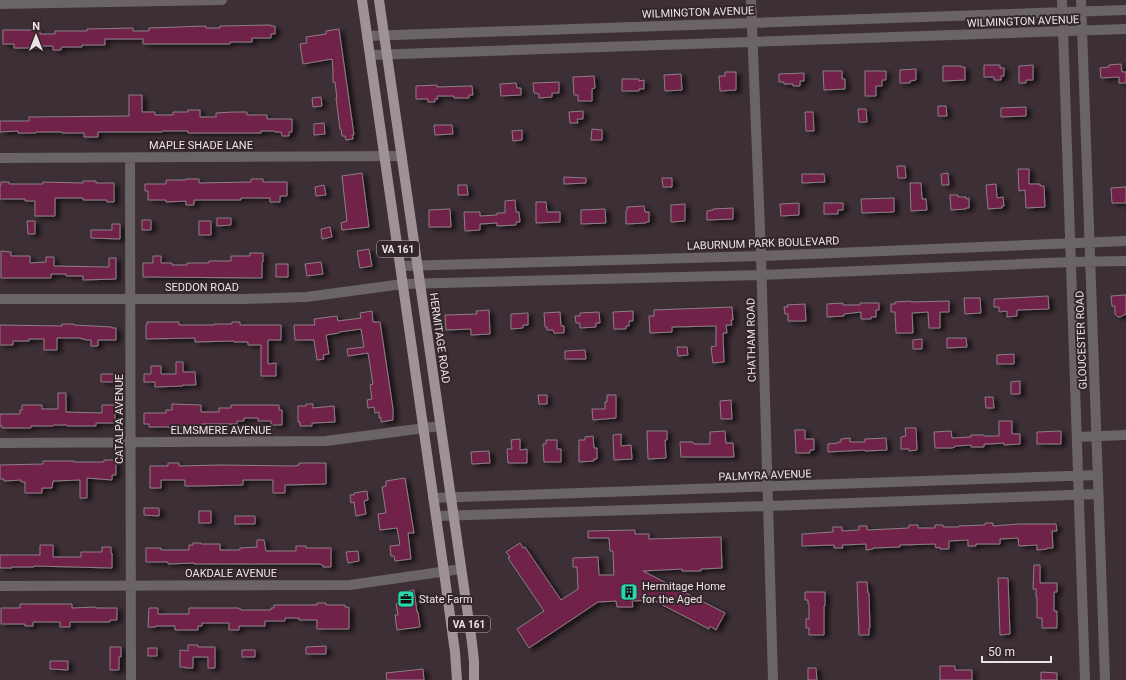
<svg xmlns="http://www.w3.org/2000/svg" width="1126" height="680" font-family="Roboto,sans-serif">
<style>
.building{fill:#70214a;stroke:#8d7e84;filter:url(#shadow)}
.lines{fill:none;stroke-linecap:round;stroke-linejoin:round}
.street{stroke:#6a6466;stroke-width:10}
.primary{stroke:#9f9297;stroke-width:10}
.labels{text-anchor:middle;stroke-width:4;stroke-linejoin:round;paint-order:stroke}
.shield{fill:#32262b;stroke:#b4aaaf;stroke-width:1}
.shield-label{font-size:10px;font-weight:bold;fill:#ece3e7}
.street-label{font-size:11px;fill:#ece3e7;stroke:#32262b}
.poi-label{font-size:11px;fill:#ece3e7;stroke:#32262b;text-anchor:start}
</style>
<defs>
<filter id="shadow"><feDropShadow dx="4.5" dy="2.5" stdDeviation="2" flood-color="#0009"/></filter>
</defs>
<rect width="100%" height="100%" fill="#3c2f35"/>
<path class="building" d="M271 25V26H275V34H271V38H252V42H230V44H143V39H105V45H82V47H62L61 50H53V46H37V48H14V44H3V30H40V34H55V31H87V29L133 28V31H149V28L206 26V28H220V26Z
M339 29 354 135H352L353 139 346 140 345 136H342L341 129H340L336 98H337L335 82H333V68L332 59 303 64 300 44 307 43 306 37 326 34V31Z
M1121 64 1122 72H1126V83H1119V77L1101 78 1100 68 1109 67V65Z
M984 65H1000V68H1004V76H1001V80H994V77H984Z
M1033 65V80H1026V83H1019V66Z
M943 66H961V67H965V80L943 81Z
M916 69V80L910 81V83H900V70Z
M823 71H842V79H845V89L824 90Z
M865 71H886V80H882V86H876V96H865Z
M725 72H736V90L720 91 719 76H725Z
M804 73V81H800V86H793V84H784V82H779V74Z
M681 74 682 90 665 91 664 75Z
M594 76 595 88 592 89V101H578V95H574L573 77Z
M622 79H639V81L644 80V89H639V91H622Z
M559 82V93H552V97L539 98V94L534 93 533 83Z
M516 83 517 88H521V95L501 96 500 84Z
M437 85V87L472 86 473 95H469V98H454V96H437L438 99H435V102H428V99H416V86Z
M129 95H142V112H155V115H173V112H188V110H200V117H216V113L233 112H247V115H267V119H292V132H289V136H282L281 132H275V131H261V133H188V131H162V132H98V137H84V133H62V132H36V133H18V131L0 132V121H29V117L129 116Z
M321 97 322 106 313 107 312 98Z
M938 106H946L947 116H938Z
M1026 107V116L1001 117V108Z
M858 109H866L867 122H859Z
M583 111V119H577L578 123H570L569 112Z
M805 112H813L814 131H806Z
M324 123 325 134 314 135V124Z
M434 125H452L453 134 435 135Z
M592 129 602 130V140H591Z
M522 130V140L513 141 512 131Z
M897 166H905L906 178H898Z
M1018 169H1029V184H1040V186H1044L1045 207 1026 208 1025 190 1019 191Z
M362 173 369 227 342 230 341 223 347 221 342 176Z
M948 173 949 185H942L941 174Z
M802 174H824L825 182 802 183Z
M564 177 586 178V183L564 184Z
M662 178H672V187H663Z
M186 179H199V183L251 182V179H263V182H287V196H280V202H270V198H241V200H194V205H186V201L166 202V200H148V191H145V184H166V180H186Z
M83 181H96V183H114V202H107V200H83V198H55V216H35V201H25V199H0V185H1V182H9V184H43V182L83 183Z
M910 183H921L922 199H926L927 210 911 211Z
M996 184 997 198 1003 197 1004 206H1002V208L988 209 986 185Z
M324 185 326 195 316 196 315 187Z
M458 185H467L468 195H458Z
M1126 187V203H1112L1111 188Z
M950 195H958V197H966V199L969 198V208H966V209L951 210Z
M894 198V212L862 213 861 199Z
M515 200 516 212H519L520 222H516V225L497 226V223L480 224V230L465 231 464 212H480V216L497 215V213H505V201Z
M536 202H546L547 212H560V222L536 223Z
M799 203V215L781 216 780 204Z
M824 203H843V210H838V214H824Z
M685 204V221L671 222V205Z
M644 206 645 212H649V222H646V223L626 224V211L627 210V207Z
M733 208V219L707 220V211L713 210V209Z
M450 209 451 227H429V210Z
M605 209 606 223 581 224V210Z
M217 218H231V225L217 226Z
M142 220H151V230H142Z
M27 221H35V234H28Z
M199 221H211V235H199Z
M112 224H120V239L91 238V230H112Z
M330 227 332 237 322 239 321 229Z
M369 249 372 266 360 268 357 251Z
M1 251 11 252V256H30V263L46 262V257H54V266L109 267V258H116V279L83 280V276H66V274H51V278H1Z
M250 253H263V262H262V278L143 277V263H153V256H161V263H172V265H187V263H209V261H231V256H250Z
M321 262 323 274 307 276 305 264Z
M276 264H288V277H276Z
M1126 295V314L1120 317H1118L1115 314V306H1112L1111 296Z
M1048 296 1049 309 1017 310V316L1007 317V311L999 312V307H994V299Z
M964 298H980L981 313 965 314Z
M911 301V302L949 301V312H940V328H929L928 312 912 313 913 333H896L895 312H891V304H895V302Z
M843 303V305H860V303H879V310H876V317H871V319H861V312L844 314V316L827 317V304Z
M805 304 806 321H788V314H785L784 307H788L787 305Z
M732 307 733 320H731L732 325H726L727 333H723L724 362 713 363 711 347 716 346V326L672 327V332L650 333 649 316H654V310Z
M489 310 490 334 471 335V329L446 330 445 315 477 314 476 311Z
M372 311 373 322H380L393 409V420L381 422V417L379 418V412L375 413 374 407 368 408 367 400 372 399 370 385 373 384 368 353 348 356 347 349 364 347 361 329 339 332V333L326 335 329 354 323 355 324 359 317 360 314 340H295L294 325H315L314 319 337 316 338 321 361 318 360 313Z
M633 311V321H629V326H626V329H614L613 312Z
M560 312 561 326H564V333H554L553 330H547V327H545L544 313Z
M599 312 600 323H596V327L580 328V323H576L575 316H580V313Z
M528 313V325H523V328L511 329V314Z
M147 322H179V325H214V324H232V322H240V325H281V340H268V364L276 363V376H261V345H248V342H234V341L195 342V338L146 339V325H147Z
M62 324H74V325L112 327V328H116V340H98V346H91V340H85V339H81V338H57V350H44V339H29V341H13V345H0V325L62 326Z
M947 338H966L967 347 947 348Z
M922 339V349H913V340Z
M677 347H687L688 355 678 356Z
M585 350 586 359H565V351Z
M1014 354V364H997V355Z
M176 362H183V372H195L196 385H183V386L155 387V382H144V374H151V366H161V374H176Z
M101 374H115V382H101Z
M1020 381V394H1011V382Z
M58 393H66V412L102 413V405H115V423H96V426H67V425H53V426H31V428H2V426H0V414H20V410H22V405H42V409H58Z
M538 395H547V404H539Z
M607 395H616V418L593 420 592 409H605V402H607Z
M985 397H993L994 408H986Z
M731 400 732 419H721L720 401Z
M172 404 201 405V412H219V408H231V405H279V410H282V425H271V421H258V418H244V421H237V424H201V427L169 428V427H149V424H144V413H166V410H172Z
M306 404H313V408L334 406 335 422 312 423V426H300V422H298V406H306Z
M999 421H1012V434H1020V444L1004 445V443L990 444H984V447H971V445L955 446V447L952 448H935L934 432 951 431 952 438 971 437V435H984V436H999Z
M905 428H916L917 450 909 451V449H901V437L906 436Z
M795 430H805V439H814V450H810V453H796Z
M647 431H667V440H665L666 458 648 459Z
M725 431 726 443H733L734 457H681L680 442H693L694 444H710V432Z
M1061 431V444H1037V432Z
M621 434V446L631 445 632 459 614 460 613 435Z
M593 436 594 448H597V459H594V461L579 462V440H585V437Z
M850 438V442H865V439L886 438 887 450 865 451V450L828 452V444L838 443V442H841V439Z
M520 439V450L527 449V463H508L507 449H512L511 440Z
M546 440H557V449H561V462H544L543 444H546Z
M489 451 490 463 472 464 471 452Z
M104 460H116V475H112V480L87 478V498H80V480L53 481 52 488H42V493H25V482H21V480L4 481V479H0V465L43 464V461H74V462H104Z
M168 463H179V466L221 465 294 466 299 465V463H326V484L285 485V493H273V480H243V485L197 486H185V480H161V488H150V466H168Z
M405 478 414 533H408L411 559 395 561 394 556H391L390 546 400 545 397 528 380 530 378 514 386 513 382 487 386 486V481Z
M367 491 368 500 364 501 366 514 356 516 354 502 351 503 350 495H354V493Z
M144 508H159V516L144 515Z
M199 511H211V523H199Z
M235 516H255V524H235Z
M985 523H993V526L1019 524H1056L1057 531H1052L1053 548H1047V549L1037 550V545L1019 546 1018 538 1000 539V544H976V546H968V540L949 541V549H940V547L936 548 935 544 900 545V547L873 548V549L866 550V544L842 545 843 548H834V545L802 546V534L833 532V527H842V531L859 530V526H867V530L909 528V525H918V528H935V525H943V527H959V526L985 525Z
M635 530V534H649V539L721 537 722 568 701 569V571H682V569L643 571 725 613 716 630 710 626 709 629 653 600 632 601 633 607H617L616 601 598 602 529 648 517 629 544 611 508 558 510 557 506 552 520 543 523 548 525 547 561 600 578 589 577 567H573V558L598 557 599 575H614L613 551H610L609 538H588V531Z
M257 540H264L266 551H296V546H306V548H331V567H323V565L318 564H194V563L168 564V562H146V548H161V550H189V545H193V543H201V544H220V550H240V548L257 547Z
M40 545H53V557H81V552H102V547H111V553H112V568L34 566V567H12V568H0V555H40Z
M358 551 359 561 348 563 346 552Z
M1034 565H1040V583H1057V592H1054V611H1057V628H1042V618H1037V597H1036V589H1033Z
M998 578H1008L1010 634 1000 635Z
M857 582H867L868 593H869L870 628H869V635H859Z
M414 590 417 612H418L420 627 397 630 395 615H398L396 604 400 603 399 592Z
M805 592H825V606H824V635H809V628H806V619H809V604H808V600H805Z
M317 603H326V605H345V607H349V629H317V620H299V618H285V621H265V626H239V630H229V623H202V626H198V630H175V626H156V627H148L149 608H158V614H189V608H239V609H241V610H271V608H274V605H317Z
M20 604H72V608L96 607V608H117V620H110V622H70V627H60V622H33V626H25V624H1V608H20Z
M188 645H198V647H215V668H208V657H193V668H185V667H180V650L188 651Z
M326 646V654H306V647Z
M110 647H121V657H119V670H110Z
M148 648H157V656H148Z
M242 650H255V657H242Z
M50 661H68V670L50 669Z
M940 666H955V670H972V680H940Z
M808 668H816L817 680H808Z
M423 669 424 680H387L386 673Z
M1041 672 1057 673V680H1041Z"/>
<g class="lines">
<path class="street" d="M751 0 761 256 773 680
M1062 0 1085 680
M1081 0 1105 680
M0 4 222 0
M367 36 395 35 1126 10
M370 55 1126 29
M0 158 402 156
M130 158 131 680
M400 266 761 256 1126 241
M0 299H243L306 297 403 284 761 275 1071 262 1126 261
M1077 437 1126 435
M0 443 326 441 440 426
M433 498 1097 475
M436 516 768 506 1098 494
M0 586 350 585 461 569"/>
<path class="primary" d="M362 0 444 572 455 652 457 680
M379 0 472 643 474 661V680"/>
</g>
<defs>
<g id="building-square" transform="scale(0.9)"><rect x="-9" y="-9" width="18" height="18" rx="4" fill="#28d5ad" stroke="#32262b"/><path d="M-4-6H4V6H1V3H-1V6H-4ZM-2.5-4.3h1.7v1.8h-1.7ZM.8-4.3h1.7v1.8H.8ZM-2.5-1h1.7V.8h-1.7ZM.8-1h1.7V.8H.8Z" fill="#111"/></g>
<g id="office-square" transform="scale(0.9)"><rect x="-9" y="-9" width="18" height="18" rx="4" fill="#28d5ad" stroke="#32262b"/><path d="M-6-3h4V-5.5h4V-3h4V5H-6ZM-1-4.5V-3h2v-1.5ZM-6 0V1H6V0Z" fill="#111"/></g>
</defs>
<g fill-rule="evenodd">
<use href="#building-square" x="629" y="592"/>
<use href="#office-square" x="406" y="599"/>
</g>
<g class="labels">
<g class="shield">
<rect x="377" y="241" width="42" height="16" rx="3"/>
<rect x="448" y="616" width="42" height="16" rx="3"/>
</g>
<g class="shield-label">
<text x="398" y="253">VA 161</text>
<text x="469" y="628">VA 161</text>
</g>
<g class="street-label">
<text transform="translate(698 12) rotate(-2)" y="4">WILMINGTON AVENUE</text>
<text transform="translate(1023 21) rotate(-2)" y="4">WILMINGTON AVENUE</text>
<text x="201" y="149">MAPLE SHADE LANE</text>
<text transform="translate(763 243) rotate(-2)" y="4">LABURNUM PARK BOULEVARD</text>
<text x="202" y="291">SEDDON ROAD</text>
<text transform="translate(440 338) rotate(82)" y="4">HERMITAGE ROAD</text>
<text transform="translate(751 340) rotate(-91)" y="4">CHATHAM ROAD</text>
<text transform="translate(1081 340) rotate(-92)" y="4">GLOUCESTER ROAD</text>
<text transform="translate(119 419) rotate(-90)" y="4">CATALPA AVENUE</text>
<text x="221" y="434">ELMSMERE AVENUE</text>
<text transform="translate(765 475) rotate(-2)" y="4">PALMYRA AVENUE</text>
<text x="231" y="577">OAKDALE AVENUE</text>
</g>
<g class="poi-label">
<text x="642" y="590">Hermitage Home<tspan x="642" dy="13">for the Aged</tspan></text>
<text x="419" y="603">State Farm</text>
</g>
</g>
<g transform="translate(36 36)" stroke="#32262b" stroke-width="3" paint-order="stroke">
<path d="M0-3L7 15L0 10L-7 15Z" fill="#ece3e7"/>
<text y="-6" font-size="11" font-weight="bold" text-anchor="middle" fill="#ece3e7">N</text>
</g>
<path d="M982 656v6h69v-6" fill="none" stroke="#ece3e7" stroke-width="2"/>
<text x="988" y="656" font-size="12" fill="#ece3e7" stroke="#32262b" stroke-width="3" paint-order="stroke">50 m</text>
</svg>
